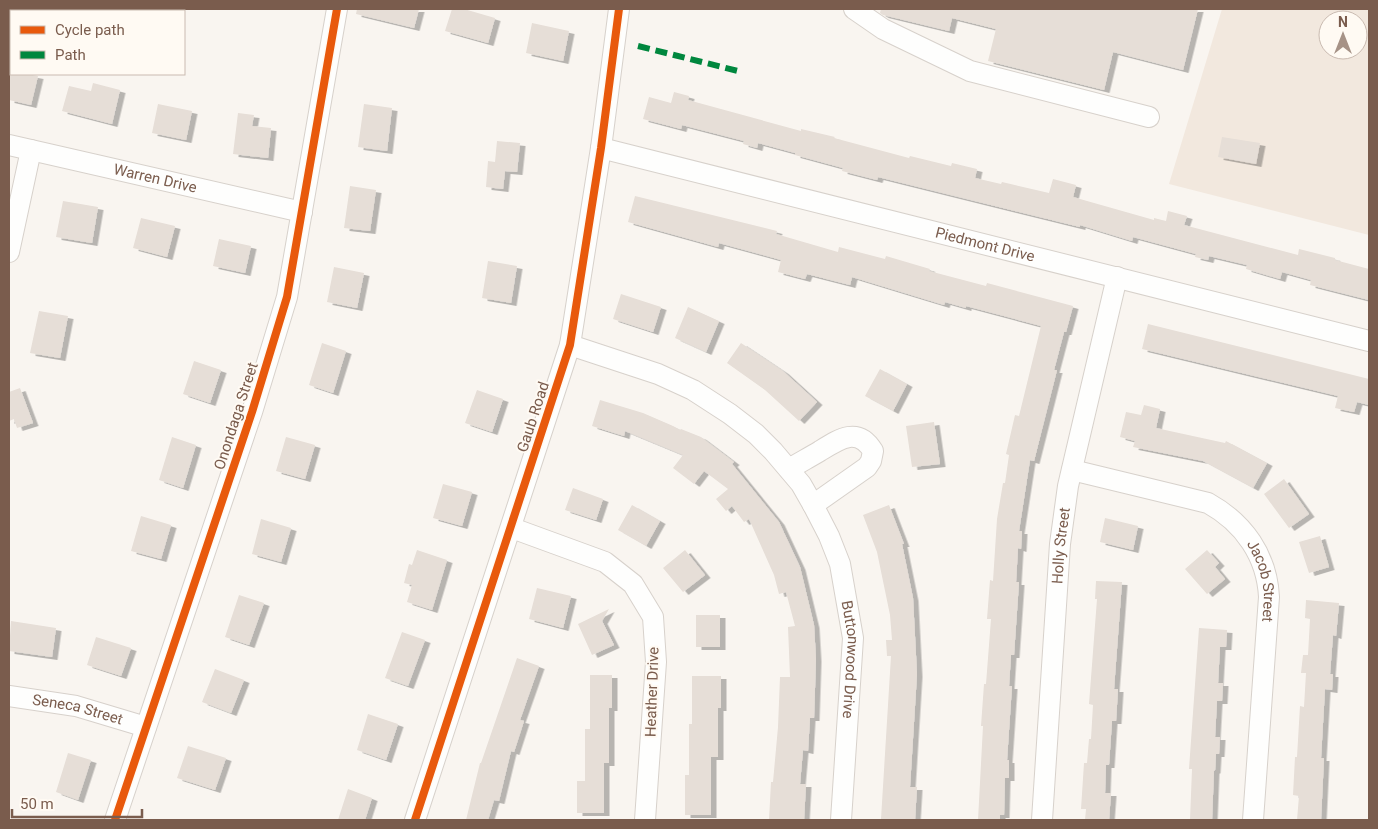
<svg xmlns="http://www.w3.org/2000/svg" width="1378" height="829" font-family="Roboto,sans-serif">
<style>
.residential{fill:#f2e8de;fill-rule:evenodd}
.building{fill:#e6ded7;filter:url(#shadow)}
.lines{fill:none;stroke-linecap:round;stroke-linejoin:round}
.minor-casing{stroke:#d7d1cb;stroke-width:22}
.minor{stroke:#fefefd;stroke-width:20}
.quiet{stroke:#00873e;stroke-width:6;stroke-dasharray:12 6;stroke-linecap:butt}
.cycleway-casing{stroke:#fffaf3;stroke-width:11}
.cycleway{stroke:#e8590c;stroke-width:8}
.labels{text-anchor:middle;stroke-width:4;stroke-linejoin:round;paint-order:stroke}
.street-label{font-size:15px;fill:#7a5c4d;stroke:#fffaf3}
</style>
<defs>
<filter id="shadow"><feDropShadow dx="5.5" dy="3" stdDeviation="0" flood-color="#0004"/></filter>
</defs>
<rect width="100%" height="100%" fill="#f9f5f0"/>
<path class="residential" d="M1222 9H1369V235L1169 184ZM1328 20H1358V50H1328Z"/>
<path class="building" d="M357 9H419L414 28 356 14Z
M452 9H464L495 18 488 43 445 31Z
M881 9H1198L1183 70 1113 52 1104 90 988 61 996 29 952 18 949 31 883 15 880 13Z
M532 23 569 31 563 61 526 53Z
M9 74H27L38 76 31 105 9 100Z
M93 83 120 90 112 124 62 111 69 86 91 91Z
M674 92 689 96 688 100 801 131V129L835 137 834 138 909 158 910 156 951 166 952 163 977 169 975 178 1001 184 1002 182 1049 193 1053 179 1076 185 1073 197 1154 220V218L1166 221 1168 211 1187 216 1184 225 1298 255 1299 249 1335 258V260L1369 269V300L1310 285 1311 280 1282 272 1280 279 1246 269 1247 265 1209 256 1208 260 1195 257 1196 254 1133 237 1132 241 1080 225V227L878 177 877 180 842 171 843 168 795 155V153L758 143 757 148 743 144 744 141 682 125 681 129 643 119 649 97 671 103Z
M158 104 192 111 186 140 152 133Z
M364 104 392 108 387 151 358 147Z
M238 113 254 115 252 126 271 128 268 158 233 154Z
M1222 137 1260 143 1256 164 1218 157Z
M497 141 520 143 517 172 505 171 503 189 486 187 488 161 495 162Z
M350 186 376 190 370 231 344 228Z
M635 196 777 231 776 234 838 252 839 247 885 259 886 256 930 269 929 271 986 286 987 283 1073 306 1066 332H1064L1054 370H1057L1034 461 1030 460 1019 531H1022L1021 549 1018 548 1016 582H1019L1014 655H1011L1009 686H1012L1007 760H1009V778H1005L1004 815H1000V820H978L983 726H981L984 684H986L991 619H987L990 580 993 581 997 519 1003 483H1005L1009 455 1006 454 1015 415 1019 416 1041 326 966 306V308L945 302 944 305 852 277 850 285 807 274 805 279 778 272 781 260 719 243 718 247 628 222Z
M63 201 98 207 92 243 56 237Z
M141 218 175 226 167 257 133 248Z
M219 239 251 246 245 273 213 266Z
M488 261 517 266 511 303 482 298Z
M334 267 364 273 357 308 327 302Z
M621 294 661 307 653 332 613 319Z
M688 307 719 321 706 352 675 338Z
M39 311 68 316 60 358 30 353Z
M1148 324 1369 379V405L1357 402 1354 412 1335 408 1338 396 1142 349Z
M322 343 346 351 333 393 309 385Z
M741 343 783 371 817 402 799 421 765 390 727 363Z
M194 361 221 370 210 403 183 394Z
M880 369 907 384 893 411 865 396Z
M20 388 33 423 17 428 14 419 9 421V392Z
M477 390 503 399 492 432 465 423Z
M600 400 643 413 673 426 680 430 681 429 701 437 734 462 732 464 779 522 800 567 814 625 816 659 814 718H810L808 751 803 750 800 784H806L804 820H769L771 782H773L778 727 780 677H790L788 627 795 626 786 592 779 594 774 575 749 519 744 522 732 506 726 511 716 499 728 489 704 471 694 484 673 468 683 455 625 431 624 436 592 426Z
M1144 405 1160 409 1156 428 1225 443 1226 441 1267 463 1253 488 1203 461 1133 447 1135 441 1120 437 1126 412 1141 415Z
M934 422 940 464 912 467 906 426Z
M172 437 196 445 183 488 159 480Z
M286 437 315 445 305 479 276 471Z
M1284 479 1309 514 1289 528 1264 494Z
M443 484 472 492 462 526 433 518Z
M573 488 603 499 596 520 565 510Z
M632 505 660 521 646 546 618 530Z
M889 505 904 544H902L913 598 917 674 910 787H917L915 820 881 819 891 656H887L886 640H892L890 615 877 552 863 515Z
M141 516 171 525 161 559 131 551Z
M1105 518 1138 526 1133 550 1100 542Z
M261 519 291 528 281 562 252 554Z
M1320 536 1329 567 1309 573 1299 542Z
M417 550 447 560 432 610 407 602 412 585 404 583 409 564 412 565Z
M685 550 705 575 683 592 663 568Z
M1207 550 1219 563 1215 567 1225 579 1207 594 1185 569Z
M1096 581 1122 582 1114 689H1118L1116 721H1112L1109 765H1106L1105 793H1111L1109 820H1085L1086 809H1081L1084 763H1087L1089 739H1091L1093 705 1089 704 1097 599H1095Z
M537 588 571 596 563 628 529 619Z
M239 595 264 603 249 645 225 637Z
M1306 600 1339 603 1336 636 1333 635 1330 674H1333L1332 690 1325 689 1321 758H1324L1321 820H1297L1299 796 1293 795 1295 757H1297L1300 706 1304 707 1306 673H1301L1303 655H1308L1310 619 1305 618Z
M609 609 602 621 614 645 592 655 578 624Z
M696 615H720V647H696Z
M11 621 56 628 52 657 9 651Z
M1199 628 1227 630 1226 647H1220L1218 683H1223L1222 701H1217L1215 737H1220L1219 754H1216L1215 771 1214 770 1212 820H1190L1192 769H1189Z
M402 632 425 640 408 686 385 678Z
M96 637 131 648 121 676 87 665Z
M517 658 539 666 520 720 524 721 514 752 511 751 499 801 494 800 488 820H466L480 763H481Z
M215 669 244 680 231 713 202 702Z
M590 675H612V708H609V763H604V813H577V781H585V729H590Z
M692 676H721V708H718V757H711V815H685V775H689V724H692Z
M368 714 398 724 386 760 357 750Z
M188 746 226 758 215 790 177 778Z
M68 753 91 760 78 800 56 792Z
M348 789 372 798 365 820H338Z"/>
<g class="lines">
<g class="minor-casing">
<g id="minor">
<path d="M854 9 883 29 970 71 1149 117"/>
<path id="s1" d="M9 145 302 212"/>
<path id="s2" d="M601 148 1369 341"/>
<path d="M9 252 31 150"/>
<path id="s3" d="M570 345 658 374 693 390 730 414 756 434 773 451 801 484 813 505 829 536 840 564 853 638 841 820"/>
<path d="M789 469C799 463 810 457 820 451 839 439 858 426 873 451L871 461 867 467 813 505"/>
<path id="s4" d="M1072 470 1208 503C1244 523 1267 556 1269 597L1253 820"/>
<path d="M512 528 605 562 633 584 653 617 656 662 645 820"/>
<path id="s5" d="M9 696 76 706 146 727"/>
<path d="M115 820 252 412 287 297 337 9"/>
<path d="M415 820 570 345 601 148 619 9"/>
<path id="s6" d="M1042 820 1060 544 1068 486 1117 277"/>
</g>
</g>
<use href="#minor" class="minor"/>
<path class="quiet" d="M638 46 738 71"/>
<g class="cycleway-casing">
<path id="cycleway" d="M115 820 252 412 287 297 337 9
M415 820 570 345 601 148 619 9"/>
</g>
<use href="#cycleway" class="cycleway"/>
</g>
<g class="labels">
<g class="street-label">
<text dy="5" stroke="none"><textPath href="#s1" startOffset="150">Warren Drive</textPath></text>
<text dy="5" stroke="none"><textPath href="#s2" startOffset="396">Piedmont Drive</textPath></text>
<text transform="translate(236 416) rotate(-72)" y="5">Onondaga Street</text>
<text transform="translate(533 417) rotate(-72)" y="5">Gaub Road</text>
<text dy="5" stroke="none"><textPath href="#s6" startOffset="275">Holly Street</textPath></text>
<text dy="5" stroke="none"><textPath href="#s4" startOffset="240">Jacob Street</textPath></text>
<text dy="5" stroke="none"><textPath href="#s3" startOffset="461">Buttonwood Drive</textPath></text>
<text transform="translate(652 692) rotate(-88)" y="5">Heather Drive</text>
<text dy="5" stroke="none"><textPath href="#s5" startOffset="70">Seneca Street</textPath></text>
</g>
</g>
<rect width="1378" height="829" fill="none" stroke="#7a5c4d" stroke-width="20"/>
<rect x="10" y="10" width="175" height="65" fill="#fffaf3" stroke="#cabbb1"/>
<rect x="20" y="26" width="25" height="8" fill="#e8590c" stroke="#cabbb1"/>
<text x="55" y="35" font-size="15" fill="#7a5c4d">Cycle path</text>
<rect x="20" y="51" width="25" height="8" fill="#00873e" stroke="#cabbb1"/>
<text x="55" y="60" font-size="15" fill="#7a5c4d">Path</text>
<g transform="translate(1343 35)"><circle r="24" fill="#fffaf3" stroke="#cabbb1"/>
<path d="M0-4L9 19L0 12L-9 19Z" fill="#a69286"/>
<text y="-8" font-size="14" font-weight="bold" text-anchor="middle" fill="#7a5c4d">N</text>
</g>
<path d="M12 809v8h130v-8" fill="none" stroke="#7a5c4d" stroke-width="2.5"/>
<text x="20" y="809" font-size="15" fill="#7a5c4d" stroke="#fffaf3" stroke-width="4" paint-order="stroke">50 m</text>
</svg>
